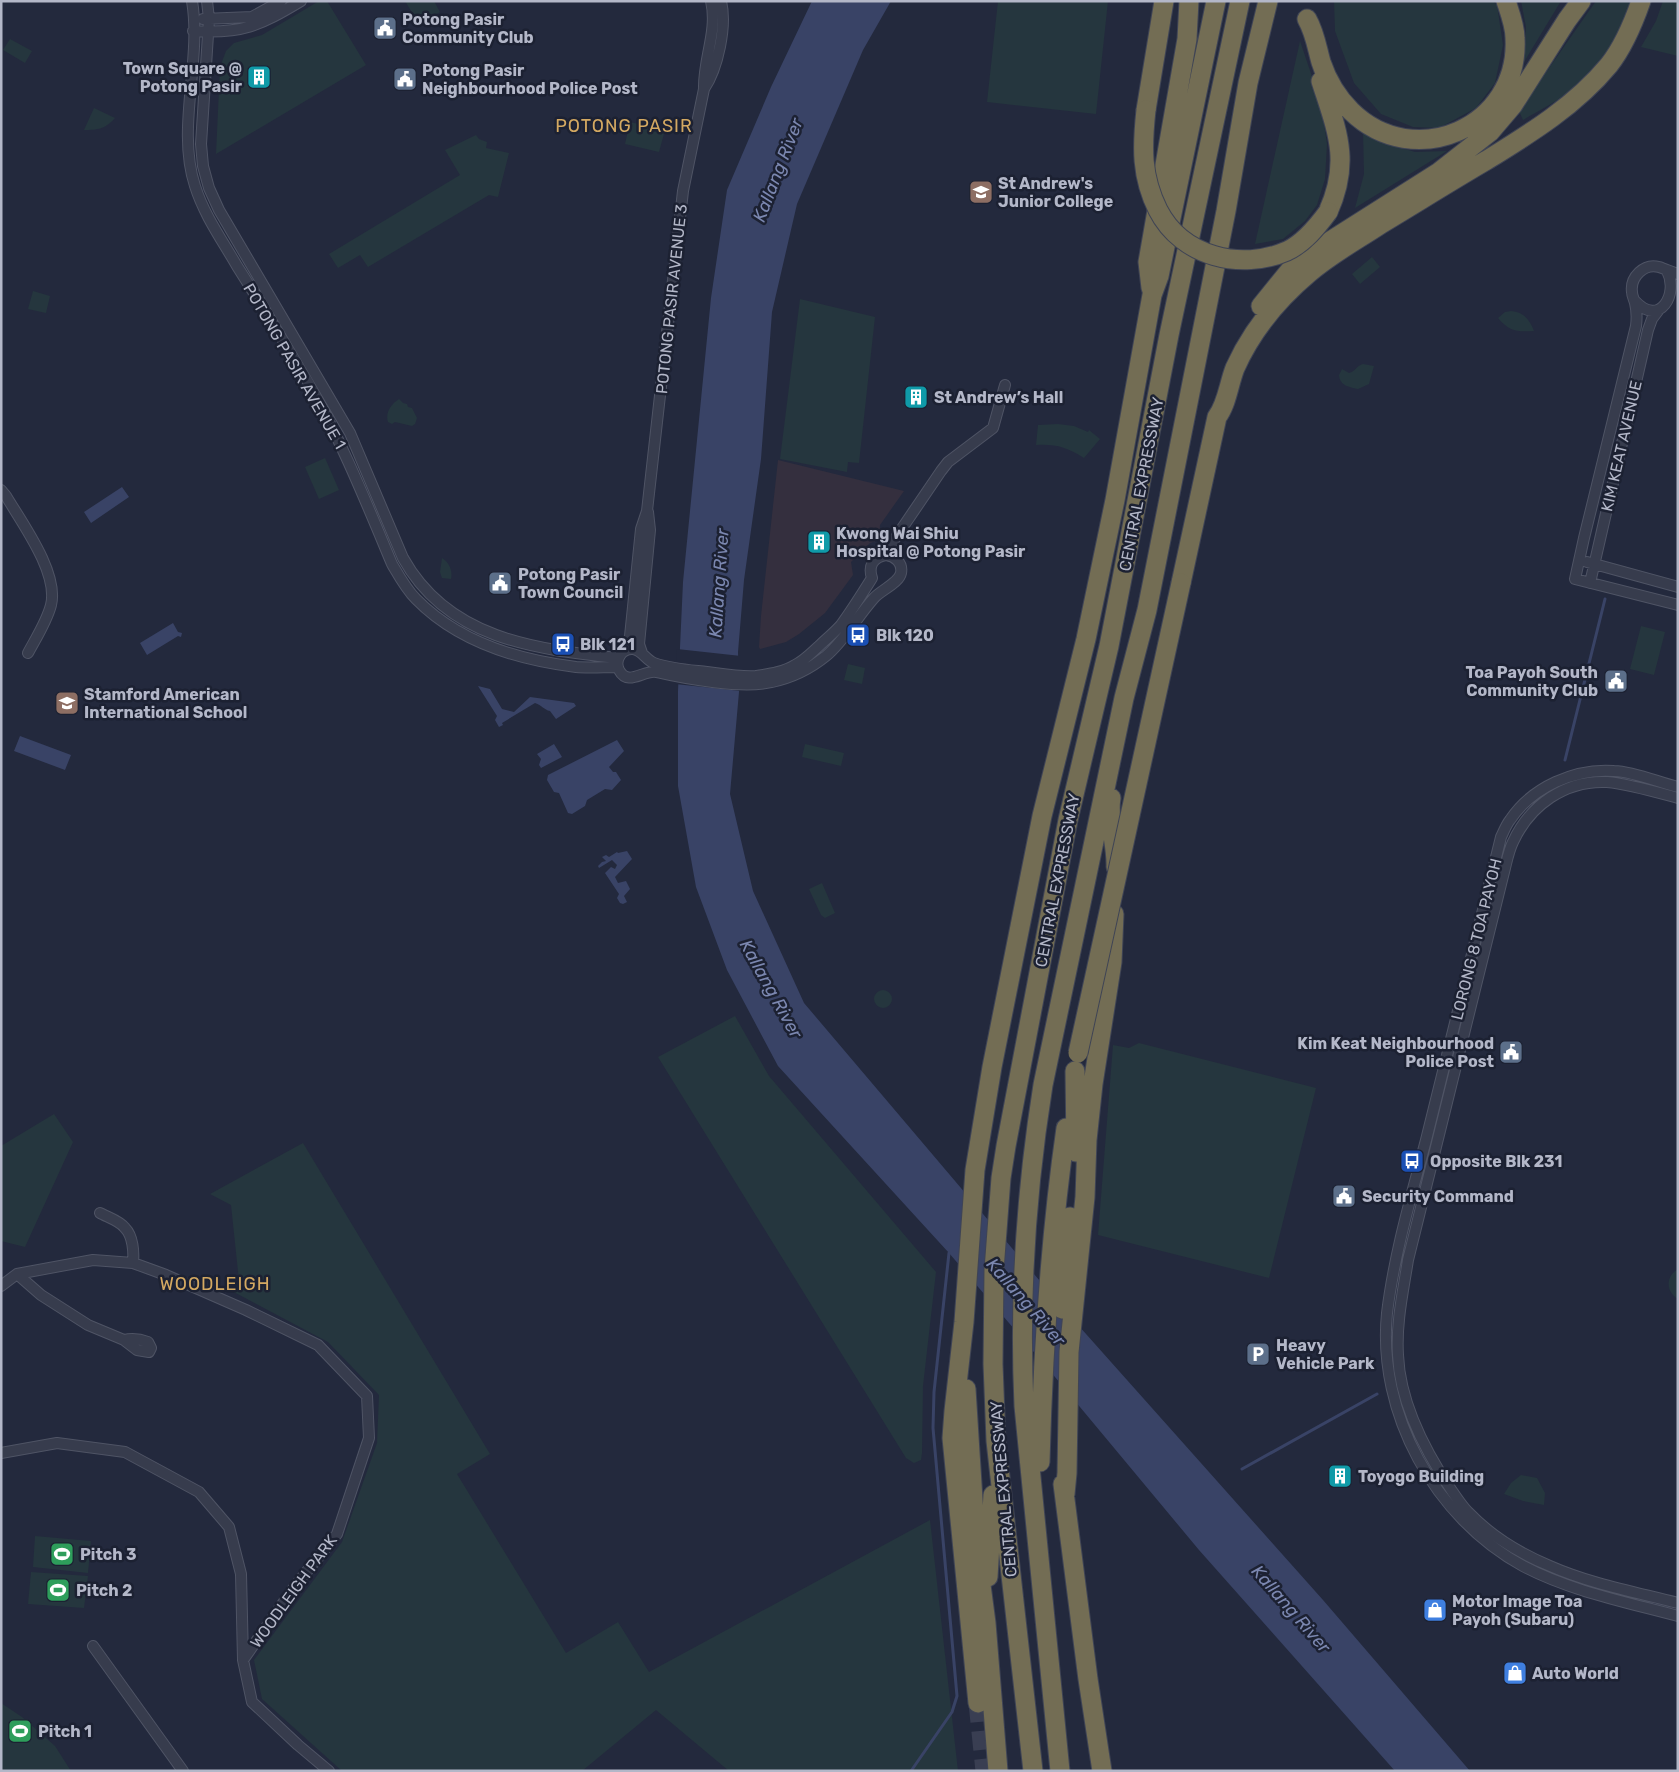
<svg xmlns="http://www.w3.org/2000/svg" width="1679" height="1772" font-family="Rubik,sans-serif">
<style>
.medical{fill:#342f3e}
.green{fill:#25363e}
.water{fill:#394366}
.pier{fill:#23293d}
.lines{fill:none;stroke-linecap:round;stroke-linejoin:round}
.stream{stroke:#394366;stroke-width:3}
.motorway-tunnel{stroke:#393e52;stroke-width:19;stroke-dasharray:19 9;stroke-linecap:butt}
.minor-casing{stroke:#4f5465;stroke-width:12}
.motorway-casing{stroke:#3f4455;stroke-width:21}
.minor{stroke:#373c4d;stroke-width:10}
.motorway{stroke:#736d54;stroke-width:19}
.motorway-bridge-casing{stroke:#3f4455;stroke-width:21;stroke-linecap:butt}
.motorway-bridge{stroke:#736d54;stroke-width:19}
.labels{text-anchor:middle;stroke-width:5;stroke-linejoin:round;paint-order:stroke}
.poi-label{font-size:16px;font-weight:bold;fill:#b3b7c8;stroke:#1c2132;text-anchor:start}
.street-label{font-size:16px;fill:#b3b7c8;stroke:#1c2132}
.neighbourhood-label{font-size:18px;letter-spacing:1px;fill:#d4a962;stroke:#1c2132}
.water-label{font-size:18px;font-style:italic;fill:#7b87b0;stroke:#1c2132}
</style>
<rect width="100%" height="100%" fill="#23293d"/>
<path class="medical" d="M778 460 904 491 880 525 879 540 870 543 851 562 853 575 825 613 799 634 786 642 760 649 759 647 761 616Z"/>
<path class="green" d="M319 1H327L366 65 216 154 220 67 226 51 234 43 262 35Z
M405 1H434L440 12 419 24Z
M998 1H1108L1096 114 987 102Z
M1334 1H1493L1497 5 1503 45 1495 83 1476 108 1439 128 1413 127 1381 114 1354 83 1335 31Z
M1521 1H1561L1524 62 1526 27Z
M1596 1H1631C1624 37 1591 73 1563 96 1551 105 1536 112 1523 120L1519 111Z
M1663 1H1678V56L1641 47 1656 21Z
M10 39 32 51 25 63 3 50Z
M1300 41 1321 103 1327 144 1325 179 1317 205 1305 221 1283 239 1255 244Z
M94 108 115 118C105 129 98 130 84 130Z
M630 122 665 130 659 152 625 144Z
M1363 131 1378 141 1415 152 1447 151 1355 208 1364 174Z
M476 135 479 139 487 142 486 148 509 153 498 197 489 195 368 267 360 255 338 268 329 254 460 175 445 150Z
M1372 257 1380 267 1360 284 1352 274Z
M33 291 50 296 46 313 28 309Z
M800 299 875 317 859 463 848 462 847 472 780 459Z
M1511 311C1524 312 1530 320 1534 331 1516 332 1509 331 1498 318L1505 312Z
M1363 364 1374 366 1369 384 1358 389C1349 387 1340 386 1339 375L1342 369 1349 373C1355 372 1357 365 1363 364Z
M399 399 403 403 407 404 408 407 412 408 417 418 415 424 412 426 395 422 392 424 388 422C385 413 391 404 399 399Z
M1058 424 1074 426 1088 432 1089 430 1100 439 1084 458C1066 447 1056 444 1036 445L1038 425Z
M325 458 339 490 319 499 305 467Z
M442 558C449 562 453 571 451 579L442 578 440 572Z
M1641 626 1665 632 1654 675 1630 669Z
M848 664 865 668 862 684 844 680Z
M805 744 844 753 841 766 802 757Z
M822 883 835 913 825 918 821 915 809 889Z
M874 999a9 9 0 1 1 18 0a9 9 0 1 1-18 0Z
M735 1016 769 1076 936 1272 923 1386 922 1453 921 1460 914 1463 906 1458 658 1057Z
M1139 1043 1316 1088 1269 1278 1098 1235 1113 1045 1129 1048Z
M54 1114 73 1142 25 1247 1 1241V1146Z
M303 1143 490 1454 457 1474 566 1653 618 1622 649 1672 930 1520 958 1771H729L656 1710 582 1771H342L262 1699 254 1660 342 1542 377 1443 379 1395 328 1342 230 1290 239 1281 231 1205 210 1194Z
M1678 1269V1299C1665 1291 1666 1276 1678 1269Z
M1521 1475 1537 1478 1545 1493 1544 1505 1523 1501 1504 1494 1511 1483Z
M35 1536 91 1541 88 1573 33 1567Z
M31 1572 88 1576 84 1608 28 1604Z
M1 1703 22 1717 55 1746 71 1771H1Z"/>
<path class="water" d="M812 1H891L863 50 797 204 772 312 761 459 744 580 738 652 739 692 730 794 753 891 804 1003 1062 1307 1323 1600 1470 1771H1395L1199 1550 1045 1365 949 1253 778 1066 727 970 696 887 678 786V691L683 582 711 298 727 190 771 87Z
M122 487 129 497 91 523 84 512Z
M173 623 178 632 182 633 181 637 178 636 147 655 140 643Z
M478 686 490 689 502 709 514 712 530 697 574 703 576 706 556 719 550 711C544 710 542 705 535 703L502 723 503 725 499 727 495 720 497 716Z
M20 736 71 755 65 770 14 751Z
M617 740 624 751 609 767 613 772H616L621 780 612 790 605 789 587 800 585 806 572 814 568 813 559 793 554 792 547 780 548 775Z
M554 744 562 757 541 768 539 765 541 759 537 754Z
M627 851 632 859 615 877 618 883 626 881 630 889 624 896 627 902 623 904 620 903 617 898 619 894 605 873 611 867 615 869 617 865 612 860 599 868 598 866 602 862 606 861 602 857 606 855 609 857 617 852 618 853Z"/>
<path class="pier" d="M677 649 741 656V691L675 684Z"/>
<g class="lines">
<path class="stream" d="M1565 760 1605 599
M1242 1469 1377 1394
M911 1771 952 1712 957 1696 933 1428 934 1392 949 1253"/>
<path class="motorway-tunnel" d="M978 1703 985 1771"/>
<g class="minor-casing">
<path id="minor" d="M192 1C202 61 176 128 195 186 204 215 222 240 237 266 261 304 285 343 308 382 341 440 366 502 392 564 399 576 406 589 416 599 457 641 518 660 576 667 589 668 604 667 618 667
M207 1 209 19 201 144 203 166 209 188 219 210 350 433 403 558C448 639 534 649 618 658
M203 19 252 17 281 1
M193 31C243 34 259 26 301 1
M704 89C718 68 727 26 721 1
M1678 274C1672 272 1665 269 1659 267 1644 263 1630 277 1632 292 1632 296 1634 299 1635 303 1637 311 1637 318 1636 326L1584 538 1575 579 1678 605
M1635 301C1660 328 1679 293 1667 271
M1 490 6 496C22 523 59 573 51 605 47 621 36 638 28 653
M886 555C895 556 903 563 901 573 899 583 881 590 874 598 857 617 845 640 826 656 810 669 791 678 772 682 743 689 686 679 656 672 643 670 628 687 619 670 614 660 622 648 633 649 642 650 646 660 654 663 671 669 689 670 707 672 723 674 739 677 756 676 769 674 784 672 795 665 805 660 811 653 819 646 826 639 834 633 841 625 852 610 862 594 872 578 868 566 873 557 886 555Z
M886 555 890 546 941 471 948 462 993 428 1005 385
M1587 562 1678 587
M1590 583 1648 330 1652 319 1658 311
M626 650 630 636 641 529 647 511 683 191 704 89C703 59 718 31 711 1
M642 653 639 644 650 530 648 512
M1678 787C1657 782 1636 772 1614 771 1575 768 1532 787 1510 820 1506 825 1504 831 1501 837 1476 938 1451 1039 1426 1140 1411 1197 1394 1255 1387 1313 1377 1413 1435 1518 1523 1566 1570 1591 1626 1602 1678 1616
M1678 798C1656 792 1629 784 1607 782 1565 780 1530 805 1513 842 1509 850 1507 860 1505 868L1408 1260C1403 1292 1396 1323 1398 1355 1400 1404 1425 1451 1452 1491 1457 1498 1462 1506 1468 1512 1490 1535 1521 1554 1550 1566 1591 1584 1635 1592 1678 1603
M100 1213C107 1217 120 1221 125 1228 133 1236 134 1252 133 1263
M17 1274 41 1295 88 1325 124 1340 137 1350 149 1352 151 1348 148 1342C140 1339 132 1338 124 1340
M1 1286 17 1274 93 1260 133 1263 166 1275 246 1310 318 1345 367 1396 369 1438 337 1534 295 1586 243 1660
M1 1453 57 1443 125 1452 199 1492 229 1527 241 1574 243 1660 252 1702 298 1745 329 1771
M93 1646 183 1771"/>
</g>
<g class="motorway-casing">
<path id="motorway" d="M1307 19C1315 33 1317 48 1321 62 1327 80 1338 98 1351 111 1414 173 1520 127 1515 38 1515 26 1510 13 1506 1
M1321 81C1337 131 1351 161 1328 212
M1146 110 1164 1
M1151 288 1148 262 1187 39 1189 1
M1261 306 1291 269 1316 250 1439 172 1490 132 1513 105 1567 20 1581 1
M1181 583 1217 417C1227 404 1229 383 1235 368 1252 330 1278 299 1309 273 1331 254 1357 240 1381 224 1416 203 1451 181 1487 160 1531 133 1576 105 1609 65 1624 46 1633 24 1641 1
M1111 798C1107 820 1117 844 1116 867
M1075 1071 1076 1152
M1062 1309 1070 1217
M966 1389 976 1547 986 1623 998 1771
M1040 1462C1043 1351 1050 1239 1066 1128
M1063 1484 1088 1679 1102 1771
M1065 1494 1067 1473 1069 1352 1085 1197 1087 1140 1093 1084 1112 962 1114 914
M988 1577 993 1495
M978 1703 952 1438 954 1411 964 1322 975 1170 992 1067 1042 816 1086 639 1115 500 1152 295 1159 276 1216 1
M1033 1771 996 1441 993 1364 994 1270 1001 1178 1006 1146 1068 820 1109 646 1169 335 1240 1
M1060 1771 1024 1406C1019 1298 1026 1191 1043 1085L1124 698 1147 610 1226 211 1248 83 1268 1"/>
</g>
<use href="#minor" class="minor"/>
<use href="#motorway" class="motorway"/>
<g class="motorway-bridge-casing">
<path id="motorway-bridge" d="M1146 110C1142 147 1141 176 1158 210 1182 257 1241 271 1287 251 1304 243 1317 227 1328 212
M1078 1053 1181 583"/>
</g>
<use href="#motorway-bridge" class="motorway-bridge"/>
</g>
<defs>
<g id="civic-square" transform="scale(1.25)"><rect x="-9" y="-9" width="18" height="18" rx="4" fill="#5c6f8a" stroke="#1c2132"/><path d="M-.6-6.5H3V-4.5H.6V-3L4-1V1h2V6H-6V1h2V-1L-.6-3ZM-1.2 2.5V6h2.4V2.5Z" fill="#fff"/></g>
<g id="building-square" transform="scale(1.25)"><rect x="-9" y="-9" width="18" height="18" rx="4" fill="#0f9aa8" stroke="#1c2132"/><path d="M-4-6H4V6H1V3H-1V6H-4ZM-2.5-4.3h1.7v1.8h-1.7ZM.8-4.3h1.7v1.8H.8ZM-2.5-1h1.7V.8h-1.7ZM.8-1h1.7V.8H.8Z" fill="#fff"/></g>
<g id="university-square" transform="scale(1.25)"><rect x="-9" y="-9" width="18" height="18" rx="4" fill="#8d6e63" stroke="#1c2132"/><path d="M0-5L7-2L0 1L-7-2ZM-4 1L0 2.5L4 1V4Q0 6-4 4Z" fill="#fff"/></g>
<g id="bus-square" transform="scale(1.25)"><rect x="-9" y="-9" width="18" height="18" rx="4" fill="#1a4fb4" stroke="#1c2132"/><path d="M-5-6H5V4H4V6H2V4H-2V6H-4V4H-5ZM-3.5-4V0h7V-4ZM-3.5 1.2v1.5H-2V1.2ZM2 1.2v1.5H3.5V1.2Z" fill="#fff"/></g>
<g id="school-square" transform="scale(1.25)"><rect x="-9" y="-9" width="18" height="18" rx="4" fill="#8d6e63" stroke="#1c2132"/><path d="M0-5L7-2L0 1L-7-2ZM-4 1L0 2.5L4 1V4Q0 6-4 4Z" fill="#fff"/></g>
<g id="parking-square" transform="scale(1.25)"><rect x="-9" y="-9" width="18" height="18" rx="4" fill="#5c6f8a" stroke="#1c2132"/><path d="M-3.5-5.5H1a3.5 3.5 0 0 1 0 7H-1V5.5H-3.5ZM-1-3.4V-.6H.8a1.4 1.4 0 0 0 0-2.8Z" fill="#fff"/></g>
<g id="stadium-square" transform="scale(1.25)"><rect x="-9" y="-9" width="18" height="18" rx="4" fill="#2e9e5b" stroke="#1c2132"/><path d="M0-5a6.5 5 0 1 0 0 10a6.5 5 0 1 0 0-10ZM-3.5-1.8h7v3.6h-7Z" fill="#fff"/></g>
<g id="shop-square" transform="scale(1.25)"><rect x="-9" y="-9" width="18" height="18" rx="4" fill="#3f7fe0" stroke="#1c2132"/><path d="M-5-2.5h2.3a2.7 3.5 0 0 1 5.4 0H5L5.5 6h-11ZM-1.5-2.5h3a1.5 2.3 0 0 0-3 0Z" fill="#fff"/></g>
</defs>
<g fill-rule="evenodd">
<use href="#civic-square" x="385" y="28"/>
<use href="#building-square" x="259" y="77"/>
<use href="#civic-square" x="405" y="79"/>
<use href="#university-square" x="981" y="192"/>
<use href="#building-square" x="916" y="397"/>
<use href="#building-square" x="819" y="542"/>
<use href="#civic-square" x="500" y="583"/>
<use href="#bus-square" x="858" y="635"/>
<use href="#bus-square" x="563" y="644"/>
<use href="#civic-square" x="1616" y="681"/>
<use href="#school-square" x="67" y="703"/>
<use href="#civic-square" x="1511" y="1052"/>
<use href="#bus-square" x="1412" y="1161"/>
<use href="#civic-square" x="1344" y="1196"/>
<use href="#parking-square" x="1258" y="1354"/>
<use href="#building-square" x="1340" y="1476"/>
<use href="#stadium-square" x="62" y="1554"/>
<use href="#stadium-square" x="58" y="1590"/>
<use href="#shop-square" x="1435" y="1610"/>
<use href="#shop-square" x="1515" y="1673"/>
<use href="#stadium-square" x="20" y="1731"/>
</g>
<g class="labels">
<g class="poi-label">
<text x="402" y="25">Potong Pasir<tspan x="402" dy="18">Community Club</tspan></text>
<text x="242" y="74" text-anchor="end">Town Square @<tspan x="242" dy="18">Potong Pasir</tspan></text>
<text x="422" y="76">Potong Pasir<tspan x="422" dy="18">Neighbourhood Police Post</tspan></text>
<text x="998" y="189">St Andrew's<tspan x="998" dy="18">Junior College</tspan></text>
<text x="934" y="403">St Andrew’s Hall</text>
<text x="836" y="539">Kwong Wai Shiu<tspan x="836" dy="18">Hospital @ Potong Pasir</tspan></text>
<text x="518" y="580">Potong Pasir<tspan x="518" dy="18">Town Council</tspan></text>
<text x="876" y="641">Blk 120</text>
<text x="580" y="650">Blk 121</text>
<text x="1598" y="678" text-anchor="end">Toa Payoh South<tspan x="1598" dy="18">Community Club</tspan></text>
<text x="84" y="700">Stamford American<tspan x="84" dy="18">International School</tspan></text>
<text x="1494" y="1049" text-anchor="end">Kim Keat Neighbourhood<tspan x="1494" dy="18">Police Post</tspan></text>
<text x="1430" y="1167">Opposite Blk 231</text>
<text x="1362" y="1202">Security Command</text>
<text x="1276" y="1351">Heavy<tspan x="1276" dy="18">Vehicle Park</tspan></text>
<text x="1358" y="1482">Toyogo Building</text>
<text x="80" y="1560">Pitch 3</text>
<text x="76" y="1596">Pitch 2</text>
<text x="1452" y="1607">Motor Image Toa<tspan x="1452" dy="18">Payoh (Subaru)</tspan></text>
<text x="1532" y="1679">Auto World</text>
<text x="38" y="1737">Pitch 1</text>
</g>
<g class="street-label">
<text transform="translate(671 299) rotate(-84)" y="6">POTONG PASIR AVENUE 3</text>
<text transform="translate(295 366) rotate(60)" y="6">POTONG PASIR AVENUE 1</text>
<text transform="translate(1621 446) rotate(-77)" y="6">KIM KEAT AVENUE</text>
<text transform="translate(1141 484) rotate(-79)" y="6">CENTRAL EXPRESSWAY</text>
<text transform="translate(1057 880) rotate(-79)" y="6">CENTRAL EXPRESSWAY</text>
<text transform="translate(1476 939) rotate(-76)" y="6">LORONG 8 TOA PAYOH</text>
<text transform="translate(1003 1489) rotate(-95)" y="6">CENTRAL EXPRESSWAY</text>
<text transform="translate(293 1591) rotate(-54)" y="6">WOODLEIGH PARK</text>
</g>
<g class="neighbourhood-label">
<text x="624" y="132">POTONG PASIR</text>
<text x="215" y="1290">WOODLEIGH</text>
</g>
<g class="water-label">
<text transform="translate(778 170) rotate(-69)" y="6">Kallang River</text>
<text transform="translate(719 583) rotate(-86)" y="6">Kallang River</text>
<text transform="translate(771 989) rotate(61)" y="6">Kallang River</text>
<text transform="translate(1026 1302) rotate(49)" y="6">Kallang River</text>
<text transform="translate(1291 1609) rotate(49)" y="6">Kallang River</text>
</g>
</g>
<rect width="1679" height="1772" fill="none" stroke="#b3b7c8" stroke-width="5"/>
</svg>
